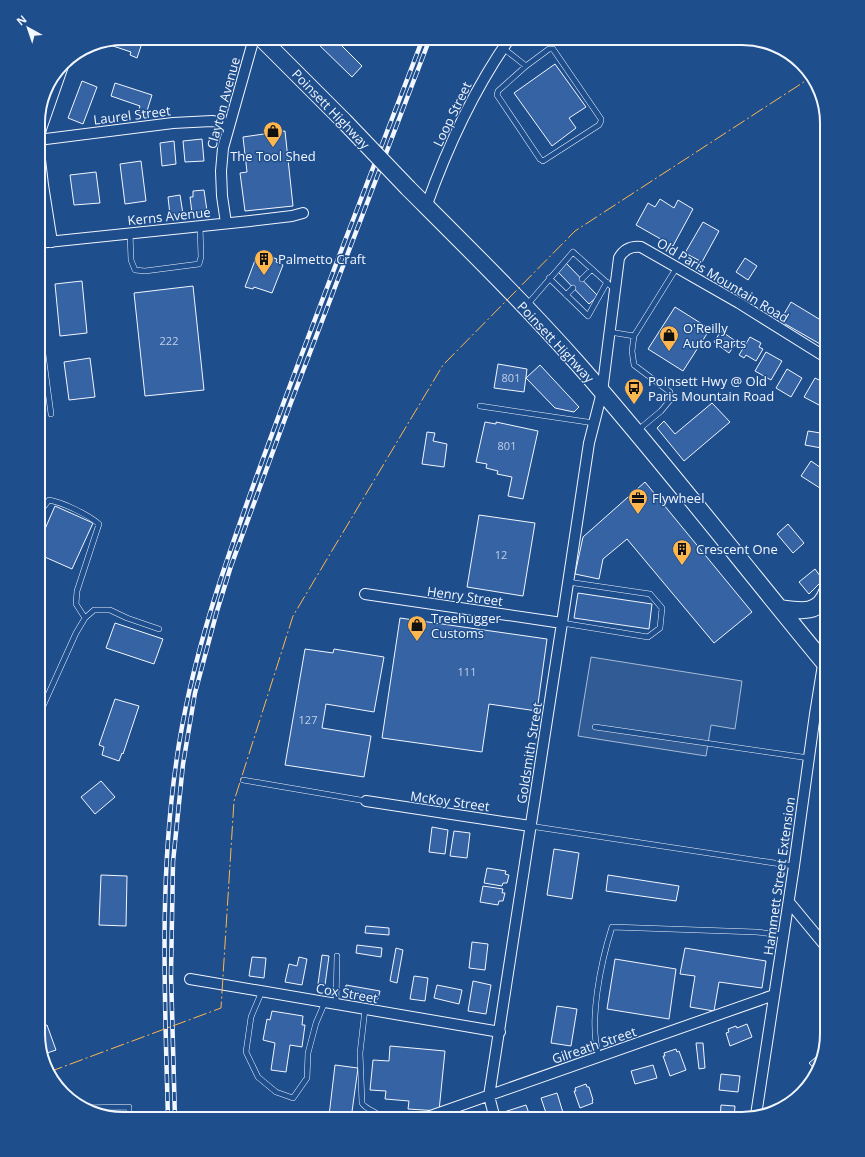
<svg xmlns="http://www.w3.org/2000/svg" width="865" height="1157" font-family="'Open Sans',sans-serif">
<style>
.built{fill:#305b95;stroke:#a8bbd7}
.building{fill:#3563a3;stroke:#f2f6ff}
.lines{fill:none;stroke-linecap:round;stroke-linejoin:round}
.service-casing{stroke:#f2f6ff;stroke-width:6}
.minor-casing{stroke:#f2f6ff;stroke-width:12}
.trunk-casing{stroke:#f2f6ff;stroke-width:18}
.service{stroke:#1f4e8c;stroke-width:5}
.minor{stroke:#1f4e8c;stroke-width:10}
.trunk{stroke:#1f4e8c;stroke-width:16}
.rail-casing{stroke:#f2f6ff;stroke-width:4.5}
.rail{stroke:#1f4e8c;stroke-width:3;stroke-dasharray:9;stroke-linecap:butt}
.trunk-bridge-casing{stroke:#f2f6ff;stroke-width:18;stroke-linecap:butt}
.trunk-bridge{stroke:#1f4e8c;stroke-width:16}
.power{stroke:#ffb74d;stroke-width:1;stroke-dasharray:14 3 2 3;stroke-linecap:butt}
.labels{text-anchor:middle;stroke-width:3;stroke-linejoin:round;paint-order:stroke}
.number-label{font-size:11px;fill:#c3d1e8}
.street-label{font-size:13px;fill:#f2f6ff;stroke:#1f4e8c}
.poi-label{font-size:13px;fill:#f2f6ff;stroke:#1f4e8c;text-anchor:start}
.rim{fill:none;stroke:#f2f6ff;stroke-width:2}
</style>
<rect width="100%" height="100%" fill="#1f4e8c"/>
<path class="built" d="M591 657 742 681 735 729 711 725 706 756 578 736Z"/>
<path class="building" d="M122 38H135L134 40 142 43 137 58 130 55 131 52 101 42Z
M316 38H334L362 66 352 77 314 40Z
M555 64 586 107 569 118 576 128 552 146 514 93Z
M82 81 97 87 83 124 68 118Z
M115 83 152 95 146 114 138 112 140 106 111 96Z
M285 131 293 206 245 211 240 173 247 172 243 137Z
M202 139 204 161 185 162 183 141Z
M174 141 176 164 162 166 160 143Z
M141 161 146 201 125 204 120 164Z
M96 172 100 203 74 205 70 175Z
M204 190 207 211 192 213 190 197H193V191Z
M180 195 183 214H181V216L172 218V215H170L168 197Z
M660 199 674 208 678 200 693 209 673 246 636 225 648 203 655 207Z
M703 222 719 231 702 262 685 253Z
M257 255 264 258 265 255 277 259 276 262 283 265 272 293 254 287 253 289 245 287Z
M745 258 757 266 748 280 736 272Z
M566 263 598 296 589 304 558 272Z
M82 281 87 333 60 336 55 284Z
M193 286 204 390 145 396 134 293Z
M791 302 819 319 822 312 827 315V348L780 321Z
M675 307 710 329 683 371 648 349Z
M721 331 737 342 729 353 714 342Z
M750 337 761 343 759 347 763 349 756 361 746 355 744 358 739 355Z
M766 352 782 361 771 380 755 371Z
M90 358 95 397 69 400 64 362Z
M498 364 527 369 524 392 494 388Z
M540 365 579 407 574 412 555 408 526 378Z
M787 369 802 378 791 397 776 388Z
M815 378 827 384V390L819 405 804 397Z
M712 403 730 422 684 461 657 428 664 421 675 434Z
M485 422 496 424V422L538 431 523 499 508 496 512 477 497 474 498 471 486 468 487 464 476 462Z
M808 431 827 434V449L805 445Z
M427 432 435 433 433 441 447 444 444 467 422 464Z
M811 461 827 472V484L823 490 801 476Z
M645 482 752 612 714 643 627 539 603 559 599 579 575 574 583 537Z
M55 506 93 523 72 569 38 554V545Z
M479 515 535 523 523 596 467 587Z
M788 524 804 543 793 553 777 534Z
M815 569 823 580 809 594 799 582Z
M578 593 652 604 649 629 574 618Z
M400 618 547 639 537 711 489 704 482 752 382 738Z
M115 623 163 639 154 664 106 648Z
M305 649 333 653 334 649 384 657 374 712 326 704 322 728 371 736 364 777 285 765Z
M115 699 139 706 123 754 122 753 119 761 102 755 104 747 99 745Z
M101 781 115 797 95 814 81 797Z
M432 827 448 830 445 854 429 852Z
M454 831 470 833 467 858 450 856Z
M554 849 579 853 572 899 547 895Z
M487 868 506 871 505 874 509 875 507 883H503L502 886 484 883Z
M101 875 127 876 126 926 99 925Z
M608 875 679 886 676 901 606 891Z
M483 886 503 889 502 893H505L503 901H499L498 905 480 902Z
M366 926 389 928V935L365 933Z
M472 942 488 944 485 970 469 968Z
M357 945 382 948 381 957 356 953Z
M396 948 403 950 397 983 390 981Z
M685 948 766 961 762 988 719 982 714 1011 690 1007 695 976 680 974Z
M322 955 329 956 325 985 318 984Z
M252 957 266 958 264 978 249 976Z
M299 957 307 959 302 985 285 982 289 964 297 966Z
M615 959 676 969 669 1019 607 1009Z
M414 976 428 978 425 1001 410 999Z
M473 981 491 985 486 1014 468 1011Z
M346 985 380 991 378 999 345 993Z
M437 985 462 990 459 1004 434 998Z
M557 1006 577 1009 571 1046 551 1043Z
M272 1011 303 1016 302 1025H305L302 1047 290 1045 286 1072 271 1070 275 1043 263 1040 267 1019 270 1020Z
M747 1024 752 1037 730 1046 726 1033 729 1032 728 1029 736 1026 737 1028Z
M47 1025 56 1050 44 1054 38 1034V1028Z
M696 1043H703L705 1068 699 1069Z
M390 1046 445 1051 439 1111 408 1109 409 1101 385 1099 386 1091 370 1090 373 1060 389 1061Z
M676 1049 677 1052 679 1051 686 1070 670 1076 663 1056H665L664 1053Z
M823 1051 817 1072 809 1063Z
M335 1065 358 1068 351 1119 329 1116Z
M653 1065 657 1078 635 1084 631 1071Z
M721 1074 740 1076 738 1092 719 1090Z
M586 1084 587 1087H589L593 1100 592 1101 593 1103 580 1108 574 1091H576L575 1088Z
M557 1093 565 1119H548L541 1098Z
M526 1105 531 1119H506L504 1112Z
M721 1105 735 1106 734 1119H720Z
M122 1113V1119L102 1114Z
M316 1114 337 1118V1119H315Z"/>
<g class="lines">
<g class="service-casing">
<path id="service" d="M503 48 526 66 549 49H553L601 119V121L599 125 543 161 540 159 497 95 498 91 526 66
M130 233 131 260 135 270 145 271 199 264 201 257 200 226
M549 278 588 316 607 282
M582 279 592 269
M566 295 573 288
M527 305 573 252 614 289
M38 317 51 414
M610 332 634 336
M480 406 594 423
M637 431 661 411 671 399 670 392 634 365 632 351 634 336 677 267
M38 514 49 500C64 503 87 514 99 524L77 591 76 604 85 618 94 610H110L127 618 159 629
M562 623 648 637 660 628 662 608 650 594 568 582
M38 717 76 633 85 618
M595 727 809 758
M243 780 366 801
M530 826 794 866
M262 991 251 1017 246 1052 258 1077 276 1092 293 1098 307 1078 308 1053 316 1023 325 1002
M336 1004 337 956
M365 1009 360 1053 362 1103C367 1111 378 1111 382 1119
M599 1057C588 1021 601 962 612 927L756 932 784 935
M81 1108 129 1107V1119"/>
</g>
<g class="minor-casing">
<path id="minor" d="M38 140 173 123 212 121 229 124
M426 207C447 148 474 89 510 38
M226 223 222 196 221 171 223 148 254 38
M52 242 43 185 38 143 41 129 64 63
M38 243 250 221 292 216 303 213
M365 594 562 623
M366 801 530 826
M789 902 827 948
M190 979 500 1032
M756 1115 794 866 815 714 827 640
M422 1119 774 995
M495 1119 489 1096 562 623 589 443 602 392 619 258C624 249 631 246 641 247L739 303 827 358"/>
</g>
<g class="trunk-casing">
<path id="trunk" d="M261 38 344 121
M408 188C466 246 525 304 579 365 665 463 744 566 827 666
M780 608C800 611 819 615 827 592"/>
</g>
<use href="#service" class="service"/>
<use href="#minor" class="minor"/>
<use href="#trunk" class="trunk"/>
<g class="rail-casing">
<path id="rail" d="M168 1119C165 1001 159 882 176 764 191 653 230 549 268 445 318 308 371 174 423 38
M175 1119 171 974 173 862 183 764 195 693 217 611 231 566 290 405 430 38"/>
</g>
<use href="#rail" class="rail"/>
<g class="trunk-bridge-casing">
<path id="trunk-bridge" d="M344 121 408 188"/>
</g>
<use href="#trunk-bridge" class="trunk-bridge"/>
<path class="power" d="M49 1072 221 1008 234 801 293 616 443 365 575 231 813 76"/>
</g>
<defs>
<g id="shop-pin" transform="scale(1)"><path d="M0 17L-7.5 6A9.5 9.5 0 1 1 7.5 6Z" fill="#ffb74d" stroke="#1f4e8c"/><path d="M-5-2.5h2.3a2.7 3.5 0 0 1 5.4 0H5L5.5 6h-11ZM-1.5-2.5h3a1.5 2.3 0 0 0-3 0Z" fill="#111"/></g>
<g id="building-pin" transform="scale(1)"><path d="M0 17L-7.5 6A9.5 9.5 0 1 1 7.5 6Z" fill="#ffb74d" stroke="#1f4e8c"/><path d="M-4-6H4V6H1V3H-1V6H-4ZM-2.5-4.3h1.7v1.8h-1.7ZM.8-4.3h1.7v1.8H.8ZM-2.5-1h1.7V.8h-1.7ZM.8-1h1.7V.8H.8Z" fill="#111"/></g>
<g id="bus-pin" transform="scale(1)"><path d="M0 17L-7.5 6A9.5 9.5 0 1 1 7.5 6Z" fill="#ffb74d" stroke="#1f4e8c"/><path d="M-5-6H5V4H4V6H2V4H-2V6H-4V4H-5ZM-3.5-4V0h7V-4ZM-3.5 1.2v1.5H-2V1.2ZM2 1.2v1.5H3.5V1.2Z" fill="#111"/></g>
<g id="office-pin" transform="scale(1)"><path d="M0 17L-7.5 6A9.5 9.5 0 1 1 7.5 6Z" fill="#ffb74d" stroke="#1f4e8c"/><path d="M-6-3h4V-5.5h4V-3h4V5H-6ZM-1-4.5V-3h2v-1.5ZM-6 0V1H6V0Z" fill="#111"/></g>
</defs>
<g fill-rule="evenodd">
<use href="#shop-pin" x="273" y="131"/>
<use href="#building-pin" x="264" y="259"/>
<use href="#shop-pin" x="669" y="335"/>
<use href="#bus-pin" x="634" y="388"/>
<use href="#office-pin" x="638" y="498"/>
<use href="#building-pin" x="682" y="549"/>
<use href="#shop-pin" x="417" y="625"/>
</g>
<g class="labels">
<g class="number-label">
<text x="169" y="345">222</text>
<text x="511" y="382">801</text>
<text x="507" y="450">801</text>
<text x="501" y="559">12</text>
<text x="467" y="676">111</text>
<text x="308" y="724">127</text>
</g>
<g class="street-label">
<text transform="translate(223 103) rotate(-75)" y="5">Clayton Avenue</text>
<text transform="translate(331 109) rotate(46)" y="5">Poinsett Highway</text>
<text transform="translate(452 114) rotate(-64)" y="5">Loop Street</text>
<text transform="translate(132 115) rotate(-7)" y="5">Laurel Street</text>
<text transform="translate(169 216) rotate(-6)" y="5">Kerns Avenue</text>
<text transform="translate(723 280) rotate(31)" y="5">Old Paris Mountain Road</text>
<text transform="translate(556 342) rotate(47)" y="5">Poinsett Highway</text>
<text transform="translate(465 596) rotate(8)" y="5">Henry Street</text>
<text transform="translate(529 753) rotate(-81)" y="5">Goldsmith Street</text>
<text transform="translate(450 801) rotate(8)" y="5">McKoy Street</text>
<text transform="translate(779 876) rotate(-82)" y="5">Hammett Street Extension</text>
<text transform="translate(347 993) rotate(10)" y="5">Cox Street</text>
<text transform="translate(594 1045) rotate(-19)" y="5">Gilreath Street</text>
</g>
<g class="poi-label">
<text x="273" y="161" text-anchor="middle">The Tool Shed</text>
<text x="278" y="264">Palmetto Craft</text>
<text x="683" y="333">O'Reilly<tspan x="683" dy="15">Auto Parts</tspan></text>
<text x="648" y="386">Poinsett Hwy @ Old<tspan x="648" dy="15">Paris Mountain Road</tspan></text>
<text x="652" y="503">Flywheel</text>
<text x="696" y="554">Crescent One</text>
<text x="431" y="623">Treehugger<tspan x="431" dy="15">Customs</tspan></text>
</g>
</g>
<path d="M0 0H865V1157H0ZM123 45H742A78 78 0 0 1 820 123V1034A78 78 0 0 1 742 1112H123A78 78 0 0 1 45 1034V123A78 78 0 0 1 123 45Z" fill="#1f4e8c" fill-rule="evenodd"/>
<path class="rim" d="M123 45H742A78 78 0 0 1 820 123V1034A78 78 0 0 1 742 1112H123A78 78 0 0 1 45 1034V123A78 78 0 0 1 123 45Z"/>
<g transform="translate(28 28) rotate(320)" stroke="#1f4e8c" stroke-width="3" paint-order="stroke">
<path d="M0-3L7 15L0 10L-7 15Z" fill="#f2f6ff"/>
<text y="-6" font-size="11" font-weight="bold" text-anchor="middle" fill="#f2f6ff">N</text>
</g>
</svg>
